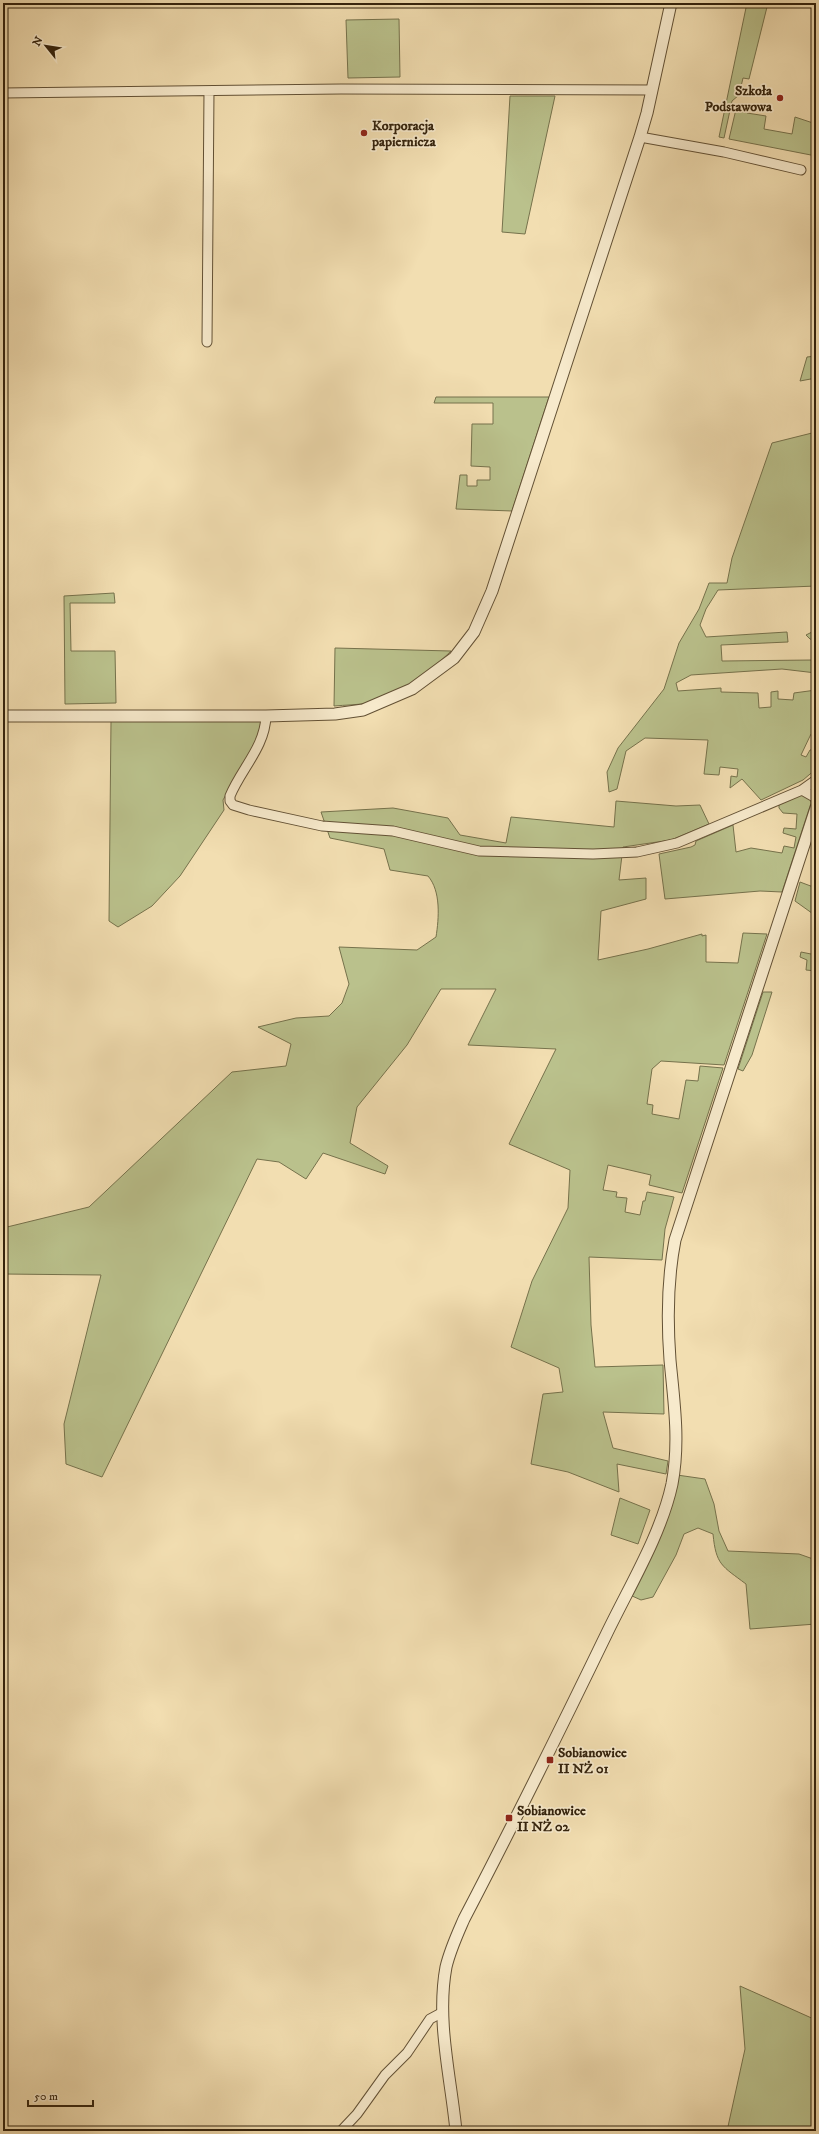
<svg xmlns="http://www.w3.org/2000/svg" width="819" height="2134" font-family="'IM FELL DW Pica',serif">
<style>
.green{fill:#bac18c;stroke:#76724c}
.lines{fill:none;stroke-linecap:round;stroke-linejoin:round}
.minor-casing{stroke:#635135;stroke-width:11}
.tertiary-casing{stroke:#635135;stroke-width:13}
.minor{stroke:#f7eacc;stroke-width:9}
.tertiary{stroke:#f7eacc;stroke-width:11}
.poi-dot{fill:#8f2418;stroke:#f7eacc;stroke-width:1.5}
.labels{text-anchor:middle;stroke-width:3.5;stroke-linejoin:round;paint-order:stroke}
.poi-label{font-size:14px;font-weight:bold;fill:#33220c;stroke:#f7eacc;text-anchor:start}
</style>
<rect width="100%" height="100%" fill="#f2deb1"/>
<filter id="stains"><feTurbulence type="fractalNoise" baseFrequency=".005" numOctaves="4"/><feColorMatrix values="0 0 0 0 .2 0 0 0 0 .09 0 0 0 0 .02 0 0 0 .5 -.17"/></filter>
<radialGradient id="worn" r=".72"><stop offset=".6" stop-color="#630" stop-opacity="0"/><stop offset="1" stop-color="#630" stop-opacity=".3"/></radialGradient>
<path class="green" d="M747 3H768L749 79 743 78 739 95 732 101 724 138 719 137Z
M399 19 400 77 348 78 346 20Z
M510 96H555L525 234 502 232Z
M737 105 747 107V113L766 116 764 129 792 134 795 117 816 124V156L729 139Z
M816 356V378L800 381 807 357Z
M436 397H549L512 511 456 509 460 475H467V486H477V480H490V467L471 466 472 424H493V403H434Z
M816 432V586L718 590 706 609 700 625 706 637 787 632 788 642 721 645 722 661 812 660 816 661V673L782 669 691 675 676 683 678 691 721 688V692L758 693 759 708 771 707V692L778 691V699L793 700 794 693 816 690V737L811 734 801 755 806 757 810 750 816 749V769L803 780 761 800 742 779 730 788 731 776 737 777 738 769 720 767 719 775 704 774 708 740 645 738 626 751 617 789 609 792 607 772 618 748 664 689 679 643 699 609 709 583H727L732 558 772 443Z
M114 593 115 603H70L71 651H115L116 703 65 704 64 596Z
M816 630V641L810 639 806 635Z
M335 648 451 651C431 671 396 696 368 703 357 705 345 705 334 706Z
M111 721H263L259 736 223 800 224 810 180 876 152 906 118 927 109 921Z
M804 794 810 798 811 803 782 892 760 891 665 899 659 854 691 847 695 845 696 841 733 825 736 852 751 848 782 853 784 846 794 848 796 837 783 833 784 828 796 829 797 814 783 813 779 808V802Z
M616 801 676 806 700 805 709 824 671 840 623 847 619 880 646 878V899L601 911 598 960 648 949 702 934V936L706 935V962L738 963 743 933 767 934 724 1065 661 1061 652 1069 647 1104 653 1105 652 1114 679 1119 686 1080 698 1081 700 1066 723 1068 682 1193 649 1185 651 1175 608 1165 603 1190 617 1192 616 1197 627 1198 625 1212 640 1215 643 1201H645L647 1192 674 1197 665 1229 662 1260 589 1257 591 1325 595 1367 663 1365 664 1414 603 1412 613 1448 668 1461 666 1474 617 1464 619 1492 568 1472 531 1464 543 1394 563 1392 559 1368 511 1347 532 1281 568 1208 570 1170 509 1144 556 1049 468 1045 496 989H441L407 1045 357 1107 350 1143 388 1166 385 1174 323 1153 306 1179 279 1162 257 1159 102 1477 66 1464 64 1424 101 1275 3 1274V1228L89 1207 232 1072 286 1066 291 1044 258 1027 296 1018 329 1016 342 1003 349 984 339 947 417 950 436 937C439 918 441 891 428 876L390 870 384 849 330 838 321 812 393 808 448 818 460 835 506 843 511 817 614 827Z
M800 882 816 888V916L795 901Z
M801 952 816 955V971L806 970 807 960 800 957Z
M763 992H772L752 1055 743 1071 738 1069Z
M677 1475 705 1479 714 1504 719 1531 728 1551 799 1554 816 1560V1624L750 1629 746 1584C722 1566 716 1565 713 1534L698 1528 684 1534 676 1555 653 1597 641 1600 630 1595Z
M620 1498 650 1510 638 1544 611 1535Z
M740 1986 816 2020V2131H727L745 2049Z"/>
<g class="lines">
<g class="minor-casing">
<path id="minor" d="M3 93 341 89 652 90
M640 137 724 152 801 170
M207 342 209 91
M266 716C265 747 241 769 230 796V801L233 805 249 810 322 826 393 831 479 851 593 854 637 852 677 843 802 790 816 780
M802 790 816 798
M341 2131 357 2114 385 2075 407 2053 430 2019 443 2012"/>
</g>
<g class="tertiary-casing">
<path id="tertiary" d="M3 716H266L335 714 363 710 412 689 454 658 474 632 492 591 640 137 647 113 671 3
M456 2131C451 2078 436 2021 446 1967 450 1950 457 1935 464 1919 513 1825 560 1730 606 1635 629 1587 661 1535 672 1484 680 1442 674 1402 670 1360 667 1320 667 1281 675 1240L816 808"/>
</g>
<use href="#minor" class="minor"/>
<use href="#tertiary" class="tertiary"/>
</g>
<g class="poi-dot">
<circle cx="780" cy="98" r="4"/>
<circle cx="364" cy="133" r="4"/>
<rect x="546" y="1756" width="8" height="8" rx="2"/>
<rect x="505" y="1814" width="8" height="8" rx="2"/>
</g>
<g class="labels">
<g class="poi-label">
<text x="772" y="95" text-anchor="end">Szkoła<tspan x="772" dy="16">Podstawowa</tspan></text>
<text x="372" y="130">Korporacja<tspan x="372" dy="16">papiernicza</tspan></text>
<text x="558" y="1757">Sobianowice<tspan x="558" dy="16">II NŻ 01</tspan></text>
<text x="517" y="1815">Sobianowice<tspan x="517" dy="16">II NŻ 02</tspan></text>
</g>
</g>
<rect width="819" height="2134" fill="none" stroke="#f2deb1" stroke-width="16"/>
<rect x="4" y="4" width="811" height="2126" fill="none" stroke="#33220c" stroke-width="2"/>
<rect x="8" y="8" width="803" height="2118" fill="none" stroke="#33220c"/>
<g transform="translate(46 46) rotate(300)" stroke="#f7eacc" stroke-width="3" paint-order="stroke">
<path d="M0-3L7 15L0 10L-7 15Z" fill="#33220c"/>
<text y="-6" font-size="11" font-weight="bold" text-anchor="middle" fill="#33220c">N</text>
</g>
<path d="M28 2100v6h65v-6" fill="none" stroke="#33220c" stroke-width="2"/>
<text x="34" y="2100" font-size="12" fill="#33220c" stroke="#f7eacc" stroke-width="3" paint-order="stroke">50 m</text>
<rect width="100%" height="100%" filter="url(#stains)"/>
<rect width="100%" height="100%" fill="url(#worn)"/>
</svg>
